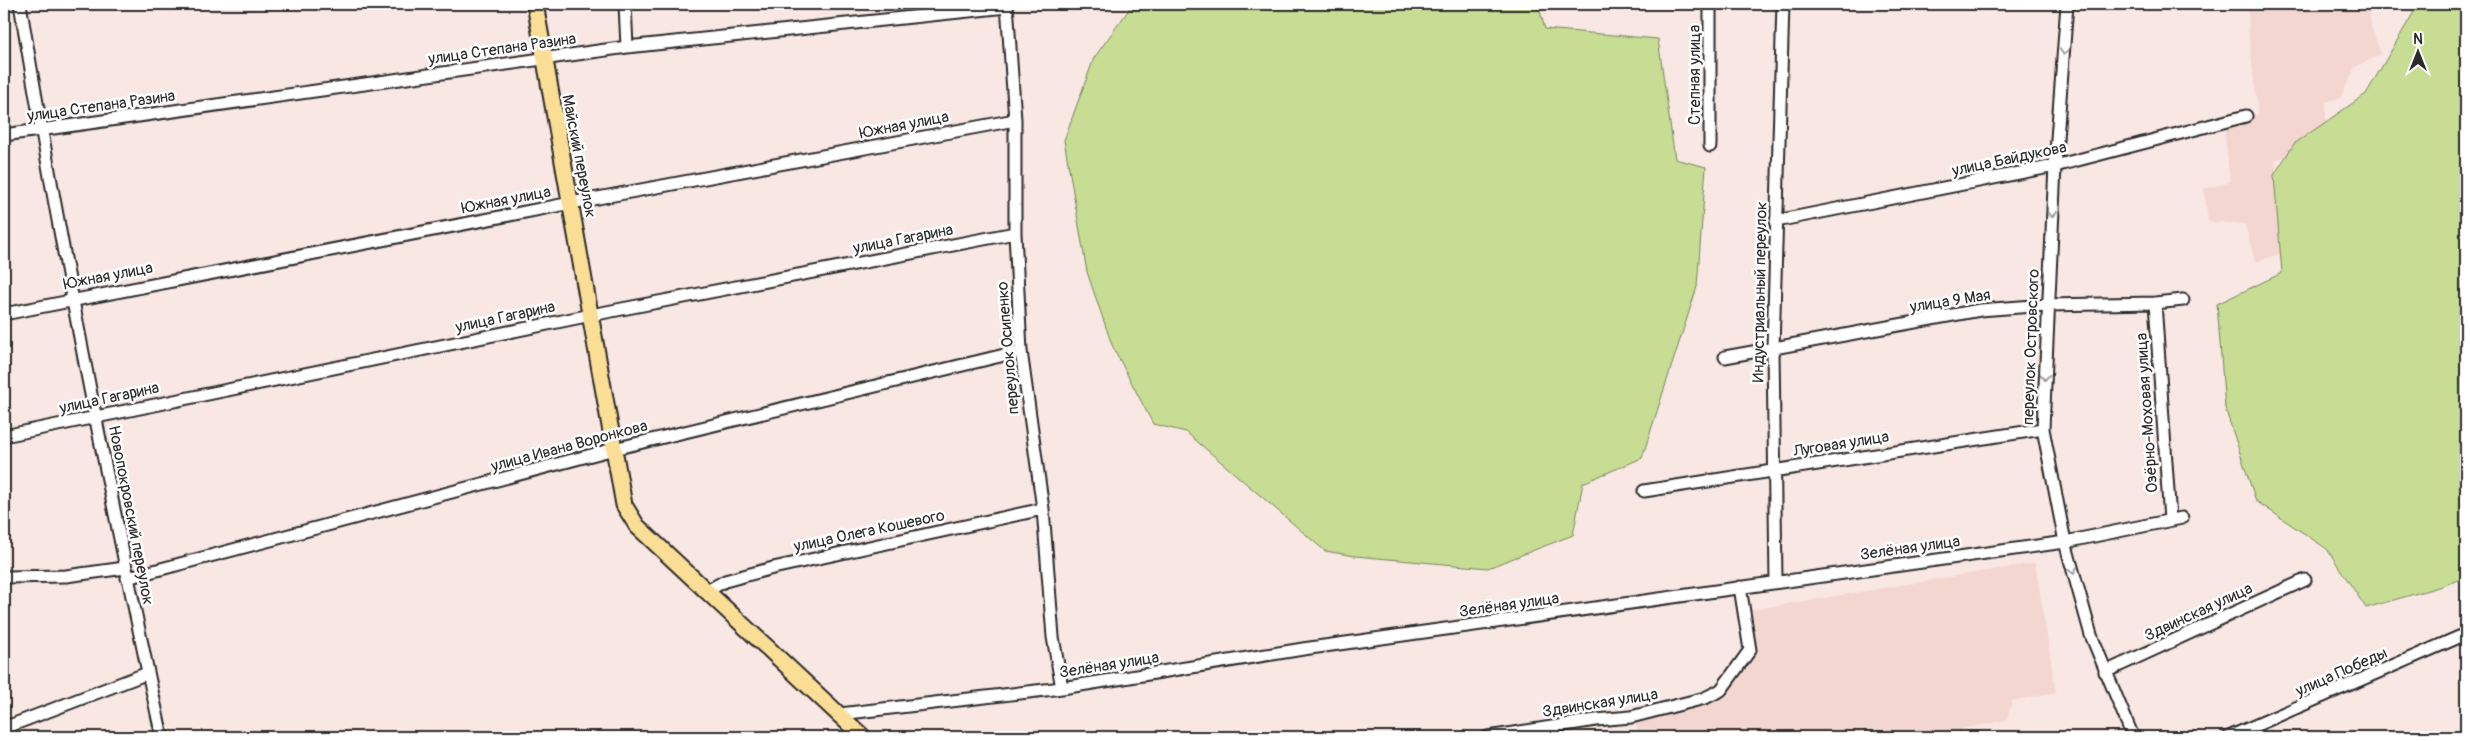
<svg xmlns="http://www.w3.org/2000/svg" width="2470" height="741" font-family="Pangolin,sans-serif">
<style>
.built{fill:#f3d6d0}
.green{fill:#c6dd93;stroke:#78845f}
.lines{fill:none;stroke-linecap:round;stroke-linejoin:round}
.minor-casing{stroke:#2b2b2b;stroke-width:15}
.major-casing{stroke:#2b2b2b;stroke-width:19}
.minor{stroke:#fff;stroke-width:11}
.major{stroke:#fbde96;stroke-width:15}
.oneway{stroke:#a0a0a0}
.labels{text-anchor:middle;stroke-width:5;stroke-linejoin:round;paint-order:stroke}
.street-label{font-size:16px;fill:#2b2b2b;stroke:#fff}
</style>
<rect width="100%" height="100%" fill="#f8e7e3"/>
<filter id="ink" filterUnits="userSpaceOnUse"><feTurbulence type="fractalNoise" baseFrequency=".02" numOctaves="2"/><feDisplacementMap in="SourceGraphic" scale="10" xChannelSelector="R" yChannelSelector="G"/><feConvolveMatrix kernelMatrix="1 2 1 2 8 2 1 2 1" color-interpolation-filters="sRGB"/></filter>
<g filter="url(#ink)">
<path class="built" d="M2248 4H2368L2372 30 2381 54 2355 67 2341 97 2326 102V133L2300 151 2275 160 2287 251 2255 262 2245 224 2208 221 2204 189 2230 182 2224 125 2258 114 2249 37Z
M2035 563 2056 692 2012 701 2007 720 1961 729 1962 737H1639L1635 721 1730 695 1728 669 1758 656 1751 610Z"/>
<path class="green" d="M1133 4H1538L1545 29 1658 39 1675 159 1706 167 1697 287 1642 458 1583 483 1573 535 1488 568 1355 556 1325 551 1186 432 1153 424 1112 345 1087 272 1064 140 1094 58Z
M2454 4H2466V577L2442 586 2366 608 2327 549 2256 501 2225 408 2217 304 2282 273 2274 175 2294 144 2366 94 2415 10Z"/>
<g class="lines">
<g class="minor-casing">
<path id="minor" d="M20 4C61 249 109 494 162 737
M625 4 627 47
M1007 4 1015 120V233L1021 351 1043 509 1053 637 1062 688
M1710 4V146
M2067 4 2055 166 2043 429 2065 542 2091 635 2133 737
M4 135 627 47 1007 7
M1776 221 2055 166 2246 116
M2155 303 2170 520
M4 314 571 203 1015 120
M1725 357 1980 310 2047 305 2155 303 2183 300
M4 436 591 315 1015 233
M1644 491 2043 429
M4 577 66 576 125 568
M127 578 614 449 1021 351
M1776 582 1773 348 1783 4
M705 592 725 581 773 568 1043 509
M2105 672 2305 580
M840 714 1062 688 1303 649 2065 542 2182 518
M4 728 148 673
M1488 737 1596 720 1631 717 1705 698 1721 690 1750 650 1740 587
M2229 737 2466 634"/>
</g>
<g class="major-casing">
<path id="major" d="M535 4 624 505 637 526 863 737"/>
</g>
<use href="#minor" class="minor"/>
<use href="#major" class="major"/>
</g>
<defs><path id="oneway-chevron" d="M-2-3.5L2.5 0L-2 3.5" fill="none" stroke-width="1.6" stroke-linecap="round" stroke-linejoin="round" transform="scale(1.25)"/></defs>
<g class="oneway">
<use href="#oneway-chevron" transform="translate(2064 52) rotate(94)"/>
<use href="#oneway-chevron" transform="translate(2052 214) rotate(93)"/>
<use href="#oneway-chevron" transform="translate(2045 377) rotate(92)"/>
<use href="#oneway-chevron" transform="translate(2073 571) rotate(75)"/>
</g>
</g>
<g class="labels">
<g class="street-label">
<text transform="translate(502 48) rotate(-8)" y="6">улица Степана Разина</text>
<text transform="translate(1694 75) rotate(-90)" y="6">Степная улица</text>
<text transform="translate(101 105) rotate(-8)" y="6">улица Степана Разина</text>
<text transform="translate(904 124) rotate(-11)" y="6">Южная улица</text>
<text transform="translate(580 156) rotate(79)" y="6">Майский переулок</text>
<text transform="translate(2009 158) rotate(-12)" y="6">улица Байдукова</text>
<text transform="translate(506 199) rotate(-11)" y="6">Южная улица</text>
<text transform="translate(903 238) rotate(-11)" y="6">улица Гагарина</text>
<text transform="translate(108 275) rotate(-11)" y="6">Южная улица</text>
<text transform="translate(1759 292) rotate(-89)" y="6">Индустриальный переулок</text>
<text transform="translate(1950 300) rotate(-9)" y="6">улица 9 Мая</text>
<text transform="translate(505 316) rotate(-12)" y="6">улица Гагарина</text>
<text transform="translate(2030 347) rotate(-88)" y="6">переулок Островского</text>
<text transform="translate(1007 348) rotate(-95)" y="6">переулок Осипенко</text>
<text transform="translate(109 397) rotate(-12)" y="6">улица Гагарина</text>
<text transform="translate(2146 413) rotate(-94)" y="6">Озёрно-Моховая улица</text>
<text transform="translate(1841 443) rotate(-9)" y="6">Луговая улица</text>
<text transform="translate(569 445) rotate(-15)" y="6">улица Ивана Воронкова</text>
<text transform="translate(132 515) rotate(79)" y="6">Новопокровский переулок</text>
<text transform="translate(869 530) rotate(-12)" y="6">улица Олега Кошевого</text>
<text transform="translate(1910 547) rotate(-8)" y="6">Зелёная улица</text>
<text transform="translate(1509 604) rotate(-8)" y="6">Зелёная улица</text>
<text transform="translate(2198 611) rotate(-25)" y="6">Здвинская улица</text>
<text transform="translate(1109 664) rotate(-9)" y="6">Зелёная улица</text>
<text transform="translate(2341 671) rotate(-24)" y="6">улица Победы</text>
<text transform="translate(1600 702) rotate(-9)" y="6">Здвинская улица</text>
</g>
</g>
<rect width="2470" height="741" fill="none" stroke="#fff" stroke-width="20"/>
<rect x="10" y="10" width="2450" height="721" fill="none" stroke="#2b2b2b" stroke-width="2" filter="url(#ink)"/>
<g transform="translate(2418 52)" stroke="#ffffff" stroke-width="4" paint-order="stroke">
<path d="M0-4L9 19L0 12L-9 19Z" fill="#2b2b2b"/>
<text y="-8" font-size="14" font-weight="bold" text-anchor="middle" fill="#2b2b2b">N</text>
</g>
</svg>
